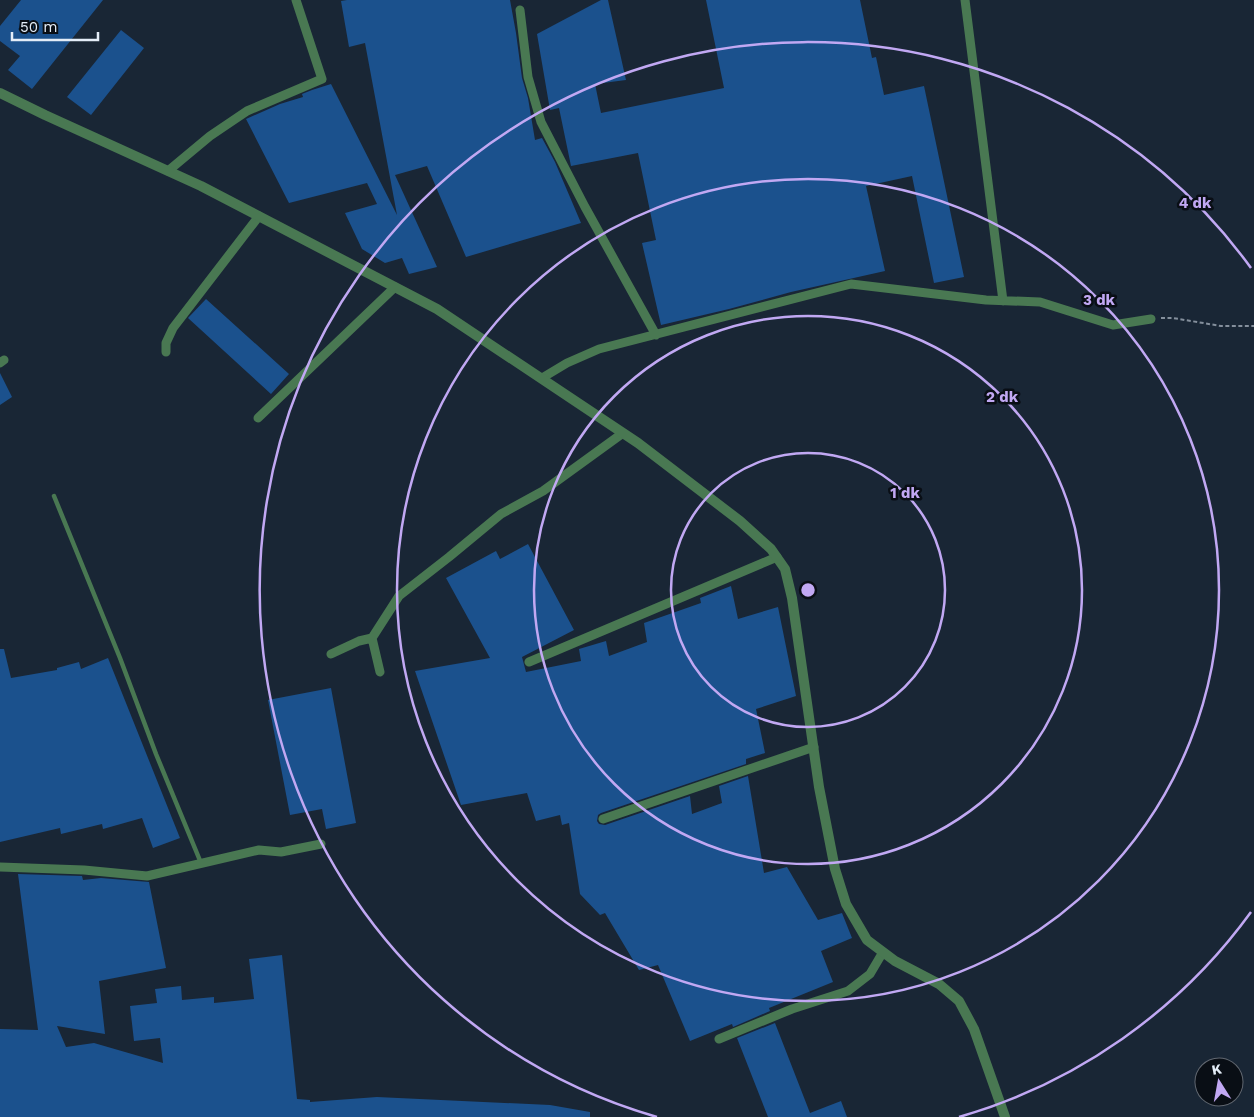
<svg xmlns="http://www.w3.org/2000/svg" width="1254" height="1117" font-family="'Work Sans',sans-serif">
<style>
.building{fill:#1b518d}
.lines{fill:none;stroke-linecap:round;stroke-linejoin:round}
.path{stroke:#848f9c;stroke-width:2;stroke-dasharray:4 2.5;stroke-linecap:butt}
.service{stroke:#497852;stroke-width:4.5}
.minor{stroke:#497852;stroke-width:9}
.tertiary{stroke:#497852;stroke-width:10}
.ring{fill:none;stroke:#c1a8f3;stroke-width:2.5}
.centre{fill:#c1a8f3;stroke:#090e15;stroke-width:2.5}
.ring-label{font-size:15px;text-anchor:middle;font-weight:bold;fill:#c1a8f3;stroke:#090e15;stroke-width:5;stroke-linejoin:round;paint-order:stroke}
</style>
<rect width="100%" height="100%" fill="#192635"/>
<path class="building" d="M21 0H103L32 89 8 70 20 56 0 41V26Z
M347 0H510L516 33 522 78 528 98 535 140 542 138 555 162 581 223 466 257 427 166 395 175 437 267 409 274 402 258 385 263 362 249 345 213 377 204 367 183 289 203 246 119 280 104 303 97 302 94 312 90 331 84 397 215 365 43 349 47 341 1Z
M601 0H608L626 80 595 84 601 113 724 88 706 0H860L872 58 876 57 884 95 924 86 964 277 934 283 912 176 866 186 885 271 791 292 729 309 661 325 642 243 656 240 638 153 571 166 559 108 550 110 537 34Z
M121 30 144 48 91 115 67 97Z
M206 299 289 374 271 394 188 318Z
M0 373 12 397 0 405Z
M528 544 574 630 522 657 526 672 581 661 579 649 606 641 609 656 647 642 644 623 701 603 700 598 731 586 738 619 778 607 796 696 756 709 765 753 746 759V764L601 813 598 815 597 821 599 824 605 825 690 796 692 814 722 803 719 786 748 776 764 873 787 867 818 920 842 913 852 938 821 951 833 982 769 1008 770 1011 733 1027 732 1024 690 1041 658 965 639 970 605 913 600 915 580 894 569 823 562 825 560 815 536 821 527 793 461 805 415 671 490 658 446 578 496 551 500 559Z
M0 649H4L11 678 57 670V668L79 662 81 669 108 658 180 838 153 848 142 818 103 829 102 824 61 834 60 828 0 842Z
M331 688 356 823 326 829 322 809 290 815 268 700Z
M18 874 82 876 83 880 101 878 149 882 166 968 99 981 105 1034 57 1026 66 1047 94 1043 163 1063 160 1038 134 1041 130 1006 157 1003 155 989 181 986 182 1000 214 997V1003L254 999 249 959 282 955 297 1099 310 1100V1102L377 1097 550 1105 590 1112V1117H0V1029L38 1030Z
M775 1023 810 1113 841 1101 847 1117H768L737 1038Z"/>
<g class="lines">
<path class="path" d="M1161 318H1173L1221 326H1254"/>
<path class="service" d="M54 496 120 658 156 754 201 863"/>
<path class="minor" d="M965 0 1003 301
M520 10 528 77 541 122 585 207 656 335
M168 171 210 136 247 111 322 79 296 0
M166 352V343L173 328 259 216
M0 363 4 360
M542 378 567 363 599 349 851 284 986 300 1040 302 1113 325 1151 319
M258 418 395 287
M331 654 359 641 372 638
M529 662 777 557
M380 672 372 638 399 596 449 557 501 514 543 491 623 433
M603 819 814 747
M0 867 84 870 147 876 259 850 281 852 321 844
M719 1039 792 1009 848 991 870 974 883 952"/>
<path class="tertiary" d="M0 93 45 115 201 186 437 309 638 443 740 521 771 549 785 569 792 598 819 787 835 869 846 904 867 940 895 961 939 984 959 1001 974 1029 1005 1117"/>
</g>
<g class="ring">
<circle cx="808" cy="590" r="137"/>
<circle cx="808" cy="590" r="274"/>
<circle cx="808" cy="590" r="411"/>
<path d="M1251 912A548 548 0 0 1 959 1117M657 1117A548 548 0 1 1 1251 268"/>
</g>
<circle cx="808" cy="590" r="8" class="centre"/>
<g class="ring-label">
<text x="1195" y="208">4 dk</text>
<text x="1099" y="305">3 dk</text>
<text x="1002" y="402">2 dk</text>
<text x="905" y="498">1 dk</text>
</g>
<g transform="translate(1219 1082) rotate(349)"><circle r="24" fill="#090e15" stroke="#616770"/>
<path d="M0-4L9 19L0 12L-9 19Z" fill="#c1a8f3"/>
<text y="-8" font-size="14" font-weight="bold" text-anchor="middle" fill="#e4edf8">K</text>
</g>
<path d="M12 32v8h86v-8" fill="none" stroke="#e4edf8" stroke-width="2.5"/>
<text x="20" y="32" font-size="15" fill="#e4edf8" stroke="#090e15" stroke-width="4" paint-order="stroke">50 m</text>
</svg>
